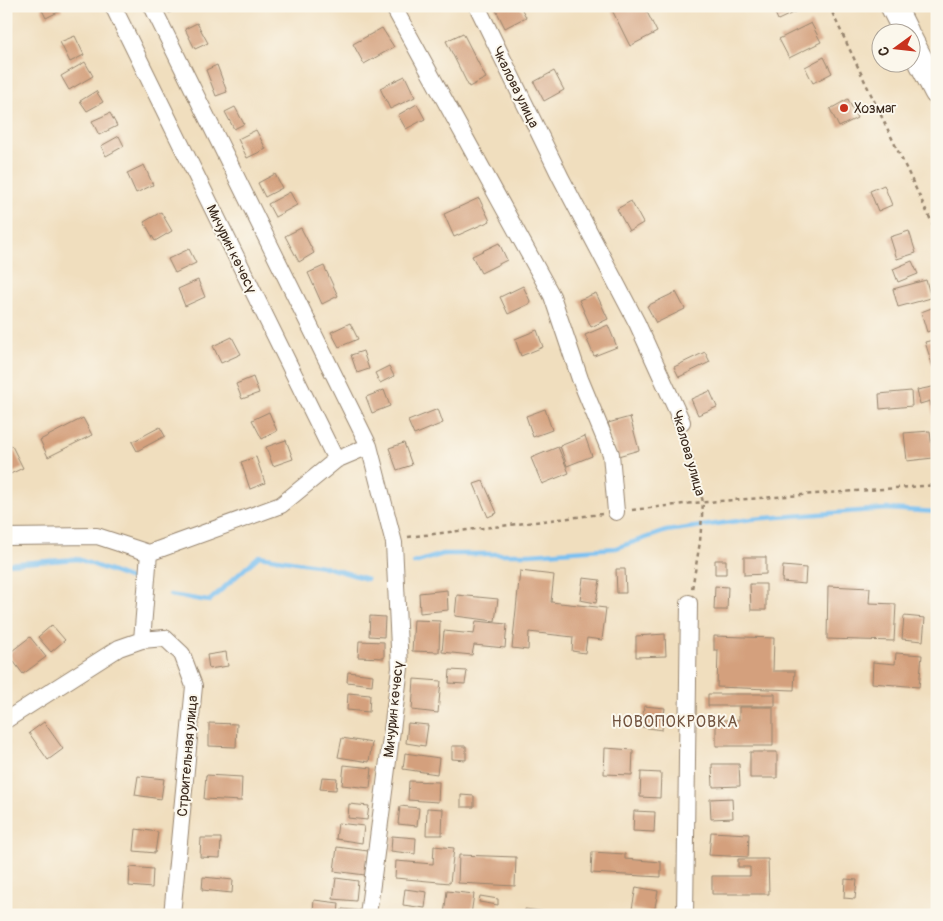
<svg xmlns="http://www.w3.org/2000/svg" width="943" height="921" font-family="Pangolin,sans-serif">
<style>
.lines{fill:none;stroke-linecap:round;stroke-linejoin:round}
.stream{stroke:#79c0f1;stroke-width:4.5}
.building{fill:#d4a07d}
.street-casing{stroke:#96846e;stroke-width:18}
.primary-casing{stroke:#96846e;stroke-width:27}
.path{stroke:#96846e;stroke-width:2.5;stroke-dasharray:4 4;stroke-linecap:butt}
.street{stroke:#fff;stroke-width:16}
.primary{stroke:#fff;stroke-width:25}
.poi-dot{fill:#c8321e;stroke:#fbf7ec;stroke-width:2}
.labels{text-anchor:middle;stroke-width:4;stroke-linejoin:round;paint-order:stroke}
.street-label{font-size:14px;fill:#3b2a1e;stroke:#fbf7ec}
.poi-label{font-size:14px;fill:#3b2a1e;stroke:#fbf7ec;text-anchor:start}
.quarter-label{font-size:16px;letter-spacing:1px;fill:#71533f;stroke:#fbf7ec}
</style>
<rect width="100%" height="100%" fill="#fbf7ec"/>
<filter id="ink" filterUnits="userSpaceOnUse"><feTurbulence type="fractalNoise" baseFrequency=".02" numOctaves="2"/><feDisplacementMap in="SourceGraphic" scale="10" xChannelSelector="R" yChannelSelector="G"/><feConvolveMatrix kernelMatrix="1 2 1 2 8 2 1 2 1" color-interpolation-filters="sRGB"/></filter>
<filter id="wash" filterUnits="userSpaceOnUse"><feTurbulence type="fractalNoise" baseFrequency=".0096" numOctaves="4" result="noise"/><feDisplacementMap in="SourceGraphic" scale="20" xChannelSelector="R" yChannelSelector="G"/><feGaussianBlur stdDeviation="1.12" result="paint"/><feColorMatrix in="noise" values="0 0 0 0 0 0 0 0 0 0 0 0 0 0 0 0 0 1.4 0 .05"/><feComposite in="paint" operator="in"/></filter>
<g filter="url(#wash)">
<rect width="100%" height="100%" fill="#f0debe"/>
<g class="lines">
<path class="stream" d="M414 563 443 554H530L616 548 666 531 752 519 887 509 937 512
M6 564 78 559 131 579
M170 595 209 601 259 556 322 566 367 579"/>
</g>
<g id="blocks">
<path class="building" d="M40 6H60L62 10 46 18Z
M165 6H181L169 13Z
M494 6H520L526 17 505 28Z
M610 6H644L657 32 630 46Z
M772 6H800L801 9 778 20Z
M197 23 208 43 195 49 185 29Z
M811 23 821 42 789 58 779 39Z
M382 28 394 47 364 64 353 44Z
M463 33 486 78 469 87 446 41Z
M75 36 84 55 70 62 60 42Z
M824 57 832 73 813 83 805 67Z
M85 62 93 76 69 90 61 76Z
M217 65 227 92 216 96 206 70Z
M554 71 564 90 544 101 534 82Z
M405 76 415 97 390 109 380 88Z
M96 91 103 102 87 111 80 101Z
M848 99 857 118 839 127 830 109Z
M417 104 425 119 406 129 398 115Z
M235 107 244 124 234 129 225 112Z
M110 113 117 126 99 135 92 121Z
M256 130 266 149 247 158 238 139Z
M119 136 124 146 106 156 101 146Z
M144 165 153 185 136 193 127 173Z
M275 174 282 188 265 197 258 183Z
M884 185 892 205 878 211 870 191Z
M290 192 297 205 275 217 268 204Z
M479 198 490 221 454 237 444 214Z
M631 201 643 223 629 231 617 209Z
M161 212 172 231 155 241 144 222Z
M301 228 314 253 299 262 285 236Z
M909 231 916 253 897 259 890 237Z
M499 243 507 260 481 273 472 256Z
M189 249 196 263 175 273 168 259Z
M912 261 918 274 898 282 893 269Z
M324 266 338 296 322 304 308 273Z
M198 280 205 297 185 306 178 289Z
M926 280 931 298 898 307 893 289Z
M523 286 531 303 508 314 500 297Z
M676 292 685 309 656 323 647 306Z
M596 293 608 319 591 327 579 300Z
M937 306V328L927 332 921 312Z
M350 323 358 339 339 347 331 332Z
M608 325 617 347 594 356 585 335Z
M537 330 543 347 521 356 515 339Z
M232 337 241 354 221 363 213 346Z
M937 339V366L933 367 925 342Z
M363 351 369 369 357 373 351 355Z
M705 352 710 362 679 377 674 367Z
M389 366 394 376 380 383 375 373Z
M253 377 259 393 242 399 236 384Z
M937 386V418L934 419 930 401 920 404 917 390Z
M384 390 390 406 372 413 366 397Z
M710 391 717 407 698 415 691 399Z
M911 391 912 406 880 409 879 394Z
M438 409 443 423 414 435 408 421Z
M545 409 552 430 533 437 526 416Z
M269 412 277 431 262 439 252 420Z
M630 417 639 450 618 456 608 423Z
M83 418 92 435 48 457 40 440Z
M160 427 165 436 137 451 132 442Z
M930 431 933 458 907 461 904 433Z
M585 436 592 456 567 466 560 446Z
M286 440 293 459 273 466 266 447Z
M404 443 412 465 397 470 389 448Z
M12 446 23 468 6 476V448Z
M558 447 569 473 542 484 531 458Z
M256 457 265 483 250 489 241 462Z
M483 481 497 513 488 517 474 484Z
M744 557H766V574L744 575Z
M715 560H726V574H715Z
M783 566 806 568 805 584 782 582Z
M616 569H625L626 593H617Z
M520 571 554 575 551 602 606 608 602 640 587 638 585 653 572 651 573 637 529 632 528 650 512 648Z
M583 578 600 580 596 603 580 600Z
M750 584H766V610H751Z
M715 586 728 587 727 610H714Z
M828 586 870 588 869 603 896 604 894 641 827 639Z
M447 590 448 610 420 613 419 593Z
M457 595 498 599 495 621 455 616Z
M370 616 385 617 384 637 369 636Z
M904 616 925 618 923 641 902 639Z
M414 620 440 621 439 652 412 651Z
M476 621 507 624 505 648 474 645 472 655 442 652 444 631 474 634Z
M52 625 65 640 51 652 38 637Z
M665 634 666 656 636 657V636Z
M714 636 774 638 773 671H795L794 690 717 687 718 650H714Z
M30 637 46 657 23 674 8 654Z
M359 641 384 642V658L358 657Z
M226 652 228 666 209 669 207 655Z
M896 653 922 655 919 687 872 683 873 662 895 664Z
M450 670 467 671 465 684 449 683Z
M348 672 373 675 372 685 347 682Z
M414 679 441 681 438 713 412 710Z
M935 684H937V707H934Z
M348 693 370 695 369 712 347 710Z
M708 694H775V706H708Z
M644 706 665 708 662 730 642 727Z
M739 707H773V746H716V720H739Z
M44 722 63 749 48 760 29 733Z
M209 723 237 724 236 747 209 746Z
M408 723 428 725 425 746 406 743Z
M342 738 372 743 369 762 338 757Z
M452 746H466V760L452 759Z
M605 748 633 750 632 775 604 774Z
M750 752H777V778H750Z
M405 753 439 758 437 774 403 769Z
M712 764H739L740 786 713 787Z
M344 765 372 768 370 788 342 785Z
M641 772 661 773 660 798 640 797Z
M206 775 242 777 241 801 204 799Z
M138 776 164 779 161 799 135 795Z
M322 777 337 778 336 790 320 789Z
M409 781 439 782 438 802 408 800Z
M461 795 474 796V807H461Z
M732 798 733 818 711 819 710 799Z
M349 804 369 806 367 820 348 818Z
M400 806 419 808 417 826 398 824Z
M427 808 443 809 442 835H426Z
M634 811 655 812 654 832 633 831Z
M338 823 364 826 362 843 336 839Z
M136 829 158 832 155 853 134 851Z
M711 832 749 834 748 857 709 855Z
M392 836 416 838 415 854 391 851Z
M201 838H221L220 858 200 857Z
M434 846 454 848 450 883 395 878 396 861 433 864Z
M337 847 368 851 365 875 334 871Z
M592 852 625 854V859L661 862V877L591 873Z
M459 855 516 857 515 886 458 883Z
M738 859H768L769 894H712V876H750V867H738Z
M130 867 153 869 152 888 129 886Z
M203 877 233 880 232 893 202 890Z
M336 878 358 881 356 901 333 899Z
M845 879 857 880 855 899 844 898Z
M636 887 658 891 654 913 632 909Z
M405 889 427 892 425 908 403 905Z
M447 891 474 894 471 915H444Z
M480 896 498 899V905L479 902Z
M314 900 339 903 338 915H301L302 910 313 911Z
M342 909 363 911V915H342Z
M525 909 548 912 547 915H525Z"/>
</g>
</g>
<g filter="url(#ink)">
<use href="#blocks" fill-opacity="0" stroke="#96846e" stroke-width="1"/>
<g class="lines">
<g class="street-casing">
<path id="street" d="M113 6 336 460 369 446 394 543 400 668 368 915
M152 6 369 446
M393 6 552 296 580 379 611 454 616 512
M477 6 561 178 637 323 682 422
M6 537 97 536 149 553 281 505 336 460
M142 640 149 553
M6 720 119 648 142 640 165 638 182 654 194 686 172 915
M685 915 689 603"/>
</g>
<g class="primary-casing">
<path id="primary" d="M893 6 906 32
M910 40 937 92"/>
</g>
<path class="path" d="M829 6 937 233
M686 435 703 502 700 542 692 589
M632 510 693 503 937 485
M408 537 602 514"/>
<use href="#street" class="street"/>
<use href="#primary" class="primary"/>
</g>
</g>
<circle class="poi-dot" cx="844" cy="108" r="5"/>
<g class="labels">
<g class="street-label">
<text transform="translate(516 87) rotate(64)" y="5">Чкалова улица</text>
<text transform="translate(232 249) rotate(64)" y="5">Мичурин көчөсү</text>
<text transform="translate(689 453) rotate(74)" y="5">Чкалова улица</text>
<text transform="translate(393 709) rotate(-84)" y="5">Мичурин көчөсү</text>
<text transform="translate(187 756) rotate(-85)" y="5">Строительная улица</text>
</g>
<g class="poi-label">
<text x="854" y="113">Хозмаг</text>
</g>
<g class="quarter-label">
<text x="675" y="727">НОВОПОКРОВКА</text>
</g>
</g>
<rect width="943" height="921" fill="none" stroke="#fbf7ec" stroke-width="25"/>
<g transform="translate(896 48) rotate(255)"><circle r="24" fill="#fbf7ec" stroke="#aea59a"/>
<path d="M0-4L9 19L0 12L-9 19Z" fill="#c8321e"/>
<text y="-8" font-size="14" font-weight="bold" text-anchor="middle" fill="#3b2a1e">С</text>
</g>
</svg>
